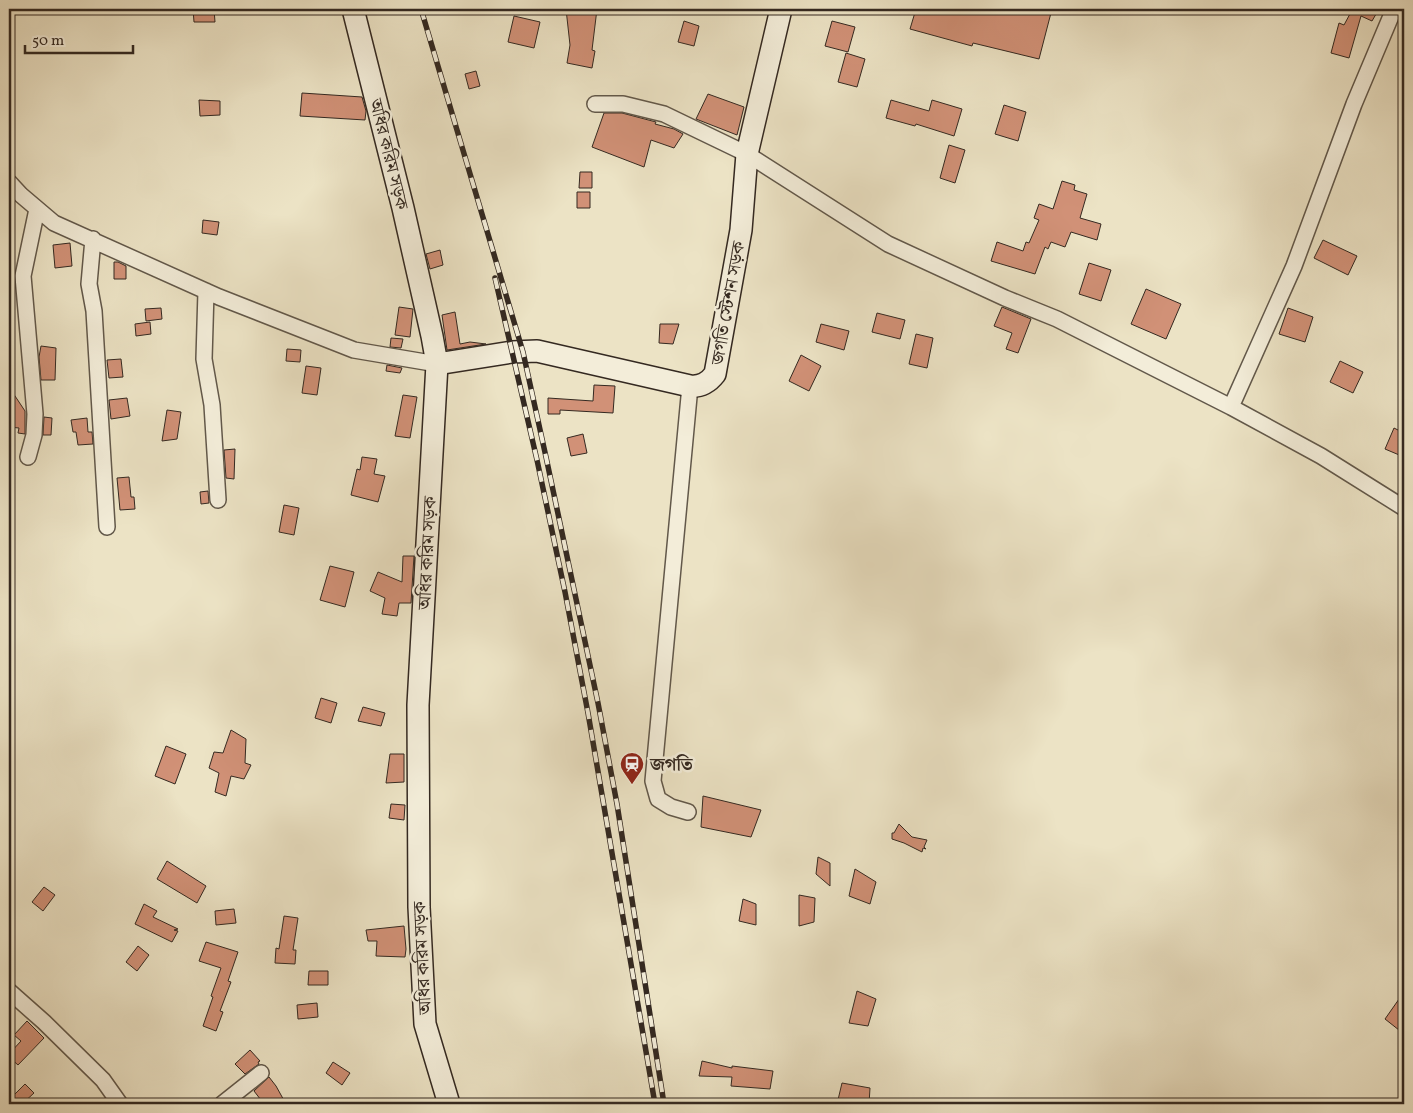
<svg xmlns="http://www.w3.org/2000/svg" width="1413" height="1113" font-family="Vollkorn,'Noto Serif Bengali',serif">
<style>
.building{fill:#d19177;stroke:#342921}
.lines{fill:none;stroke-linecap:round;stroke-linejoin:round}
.street-casing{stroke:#62584a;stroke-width:18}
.secondary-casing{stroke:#342921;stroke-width:24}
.street{stroke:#f3edd9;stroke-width:15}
.secondary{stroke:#f3edd9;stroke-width:21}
.rail-casing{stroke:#342921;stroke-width:5.5}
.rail{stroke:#f3edd9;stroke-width:4;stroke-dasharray:11;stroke-linecap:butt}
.labels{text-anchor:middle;stroke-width:5;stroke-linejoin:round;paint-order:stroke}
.street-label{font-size:18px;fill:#342921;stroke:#f3edd9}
.poi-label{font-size:18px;font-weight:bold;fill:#342921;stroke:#f3edd9;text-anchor:start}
</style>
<rect width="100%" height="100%" fill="#ece3c5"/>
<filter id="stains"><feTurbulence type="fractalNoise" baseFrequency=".004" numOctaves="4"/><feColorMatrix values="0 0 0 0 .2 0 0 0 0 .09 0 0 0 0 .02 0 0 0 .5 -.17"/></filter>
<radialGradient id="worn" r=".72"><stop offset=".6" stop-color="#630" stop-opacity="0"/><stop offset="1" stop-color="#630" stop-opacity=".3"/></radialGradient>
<path class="building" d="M193 9H214L215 22H194Z
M566 9H597L592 50 595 51 592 68 567 63 570 45Z
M916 9H1052L1039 59 973 43 972 46 910 29Z
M1343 9H1379L1372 21 1361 16 1349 58 1331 53 1339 23 1344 25 1351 12Z
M514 16 540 22 534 48 508 42Z
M684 21 699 26 694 46 678 42Z
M832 21 855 27 848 52 825 46Z
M846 53 865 59 857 87 838 82Z
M476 71 480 86 469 89 465 74Z
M302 93 362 97 366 111 365 120 300 116Z
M708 94 744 107 737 135 696 119Z
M199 100 220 101V115L200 116Z
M891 100 929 111 932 100 962 109 954 136 916 124 915 126 886 118Z
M1004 105 1026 112 1018 141 995 134Z
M604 113H622L656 122 655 124 674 129 683 134 674 148 651 140 644 167 592 147Z
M949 145 965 150 955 183 940 178Z
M580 172H592V188H579Z
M1062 181 1075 185 1074 190 1087 194 1080 218 1101 224 1097 240 1071 232 1065 247 1051 242 1048 249 1045 247 1035 274 991 261 997 242 1023 251 1026 242 1029 243 1039 220 1034 218 1039 204 1053 209Z
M577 192H590V208H577Z
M203 220 219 222 217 235 202 233Z
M1323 240 1357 256 1348 275 1314 258Z
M70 243 72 266 55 268 53 245Z
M440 250 443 265 430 269 426 254Z
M114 262H118L126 266V279H114Z
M1089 263 1111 270 1101 301 1079 294Z
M1146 289 1181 304 1166 339 1131 324Z
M399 307 413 309 410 337 395 335Z
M1002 307 1031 319 1018 353 1006 349 1012 333 994 326Z
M161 308 162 319 146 321 145 309Z
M1288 308 1313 317 1305 342 1279 334Z
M455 312 460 344 470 342 486 344 447 350 442 315Z
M877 313 905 320 900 339 872 332Z
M150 322 151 334 136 336 135 324Z
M660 324H679L673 344 659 343Z
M821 324 849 331 844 350 816 342Z
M916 334 933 338 927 368 909 364Z
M391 338 403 339 401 348 390 347Z
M41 346 56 348 55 380H41L39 357Z
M287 349 301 350 300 362 286 361Z
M801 355 821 366 809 391 789 381Z
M121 359 123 377 109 378 107 360Z
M1340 361 1363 372 1353 393 1330 382Z
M387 365 402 368 400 373 386 371Z
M306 366 321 368 317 395 302 393Z
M594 385 615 386 613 413 560 410V414H548V398L593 401Z
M9 387 25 411V434L18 433 19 428 9 427Z
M403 395 417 397 410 438 395 436Z
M127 398 130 416 111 419 109 400Z
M167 410 181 412 177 439 162 441Z
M44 417 52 418 51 435H43Z
M87 418 88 432H92L93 444 78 445 76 432H73L71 420Z
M1394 428 1404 433V457L1385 449Z
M583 434 587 453 571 456 567 438Z
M235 449 234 479 226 478 224 450Z
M362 457 377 459 374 474 385 476 378 502 351 495 357 469 360 470Z
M129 477 131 497H134L135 509 120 510 117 478Z
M208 491 209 503 201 504 200 492Z
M284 505 299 508 294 535 279 532Z
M403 556H414L411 603H399L397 616 382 614 385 598 370 591 378 572 402 582Z
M330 566 354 572 345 607 320 600Z
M321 698 337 703 331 723 315 718Z
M363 707 385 713 381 726 358 721Z
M231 730 246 739 245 763 251 765 244 779 231 776 226 796 215 792 219 773 209 768 214 752 223 753Z
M166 746 186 754 175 784 155 776Z
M390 754H404V782L386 783Z
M703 796 761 810 751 837 701 827Z
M391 804 405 805 404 820 389 818Z
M899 824 912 837 927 840 924 847 926 849 923 848 922 852 904 843 892 839V833H894Z
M818 857 830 863V886L816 874Z
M167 861 206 886 197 903 157 879Z
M855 869 876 882 870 904 849 896Z
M44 887 55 895 43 911 32 902Z
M799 895 815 898 814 922 799 926Z
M743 899 756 904V925L739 921Z
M144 904 157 911 153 917 178 929 174 930 178 931 172 942 135 924Z
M234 909 236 923 216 925 215 911Z
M284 916 298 918 293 950H296L295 964 275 963 276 948 279 949Z
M404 926 406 949 405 957 376 956 377 941H368L366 930Z
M206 942 238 952 228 981 231 982 220 1011 223 1012 216 1031 203 1026 213 997 211 996 221 968 199 961Z
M138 946 149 955 137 971 126 962Z
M309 971H328V985H308Z
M857 991 876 999 868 1026 849 1023Z
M1404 992V1034L1385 1019Z
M317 1003 318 1017 298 1019 297 1005Z
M27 1021 44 1038 18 1065 9 1057V1054L21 1041 14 1035Z
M250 1050 260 1061 258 1062 259 1064 245 1074 235 1064Z
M702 1061 732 1068V1066L773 1071 770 1089 731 1086 732 1077 699 1076Z
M333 1062 350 1073 342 1085 326 1073Z
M269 1077 276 1086 286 1104H264L254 1091Z
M842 1083 870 1088 869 1104H837Z
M25 1084 34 1093 22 1104H20L12 1097Z"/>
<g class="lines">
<g class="street-casing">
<path id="street" d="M595 104H623L664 114 747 154 888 244 1005 298 1057 319 1231 407 1321 456 1404 508
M9 182 21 195 54 223 219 297 354 350 437 364
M93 239 89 284 94 311 107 527
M206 291 204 359 212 405 218 500
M1231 407 1294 266 1354 104 1394 9
M28 457 34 435 35 414 23 276 37 209
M688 812 671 807 658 799 653 781 690 386
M9 991 44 1022 103 1080 120 1104
M222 1104 261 1073"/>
</g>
<g class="secondary-casing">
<path id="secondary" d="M353 9 403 208 432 336 437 364 418 705 419 907 425 1024 449 1104
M437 364 512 352 537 351 690 386C701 387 708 383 715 374L741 230 747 154 781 9"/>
</g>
<use href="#street" class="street"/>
<use href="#secondary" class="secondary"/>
<g class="rail-casing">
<path id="rail" d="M421 9 523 352 546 457 598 703 617 804 664 1104
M495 278 537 460 565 592 588 713 655 1104"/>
</g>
<use href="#rail" class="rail"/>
</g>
<defs>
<g id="station-pin" transform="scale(1.25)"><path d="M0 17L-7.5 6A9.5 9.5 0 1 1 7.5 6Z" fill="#8f2418" stroke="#f3edd9"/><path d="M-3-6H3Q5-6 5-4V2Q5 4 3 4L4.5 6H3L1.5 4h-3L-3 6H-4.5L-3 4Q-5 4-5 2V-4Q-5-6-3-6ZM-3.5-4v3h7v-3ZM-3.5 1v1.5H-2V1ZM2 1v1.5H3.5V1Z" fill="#fff"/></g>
</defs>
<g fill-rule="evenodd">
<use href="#station-pin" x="632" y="764"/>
</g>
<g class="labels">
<g class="street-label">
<text transform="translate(389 154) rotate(76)" y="6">অধির করিম সড়ক</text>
<text transform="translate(728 303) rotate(-80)" y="6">জগতি স্টেশন সড়ক</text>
<text transform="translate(427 553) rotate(-87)" y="6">অধির করিম সড়ক</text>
<text transform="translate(422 958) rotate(-93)" y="6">অধির করিম সড়ক</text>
</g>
<g class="poi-label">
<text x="650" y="770">জগতি</text>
</g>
</g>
<rect width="1413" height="1113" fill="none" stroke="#ece3c5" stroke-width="30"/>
<rect x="10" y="10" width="1393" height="1093" fill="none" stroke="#342921" stroke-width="2.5"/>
<rect x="15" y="15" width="1383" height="1083" fill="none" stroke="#342921"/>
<path d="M25 45v8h108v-8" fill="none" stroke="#342921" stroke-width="2.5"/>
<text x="32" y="45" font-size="15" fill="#342921" stroke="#f3edd9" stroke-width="4" paint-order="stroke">50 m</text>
<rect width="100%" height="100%" filter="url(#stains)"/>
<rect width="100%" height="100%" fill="url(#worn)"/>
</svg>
